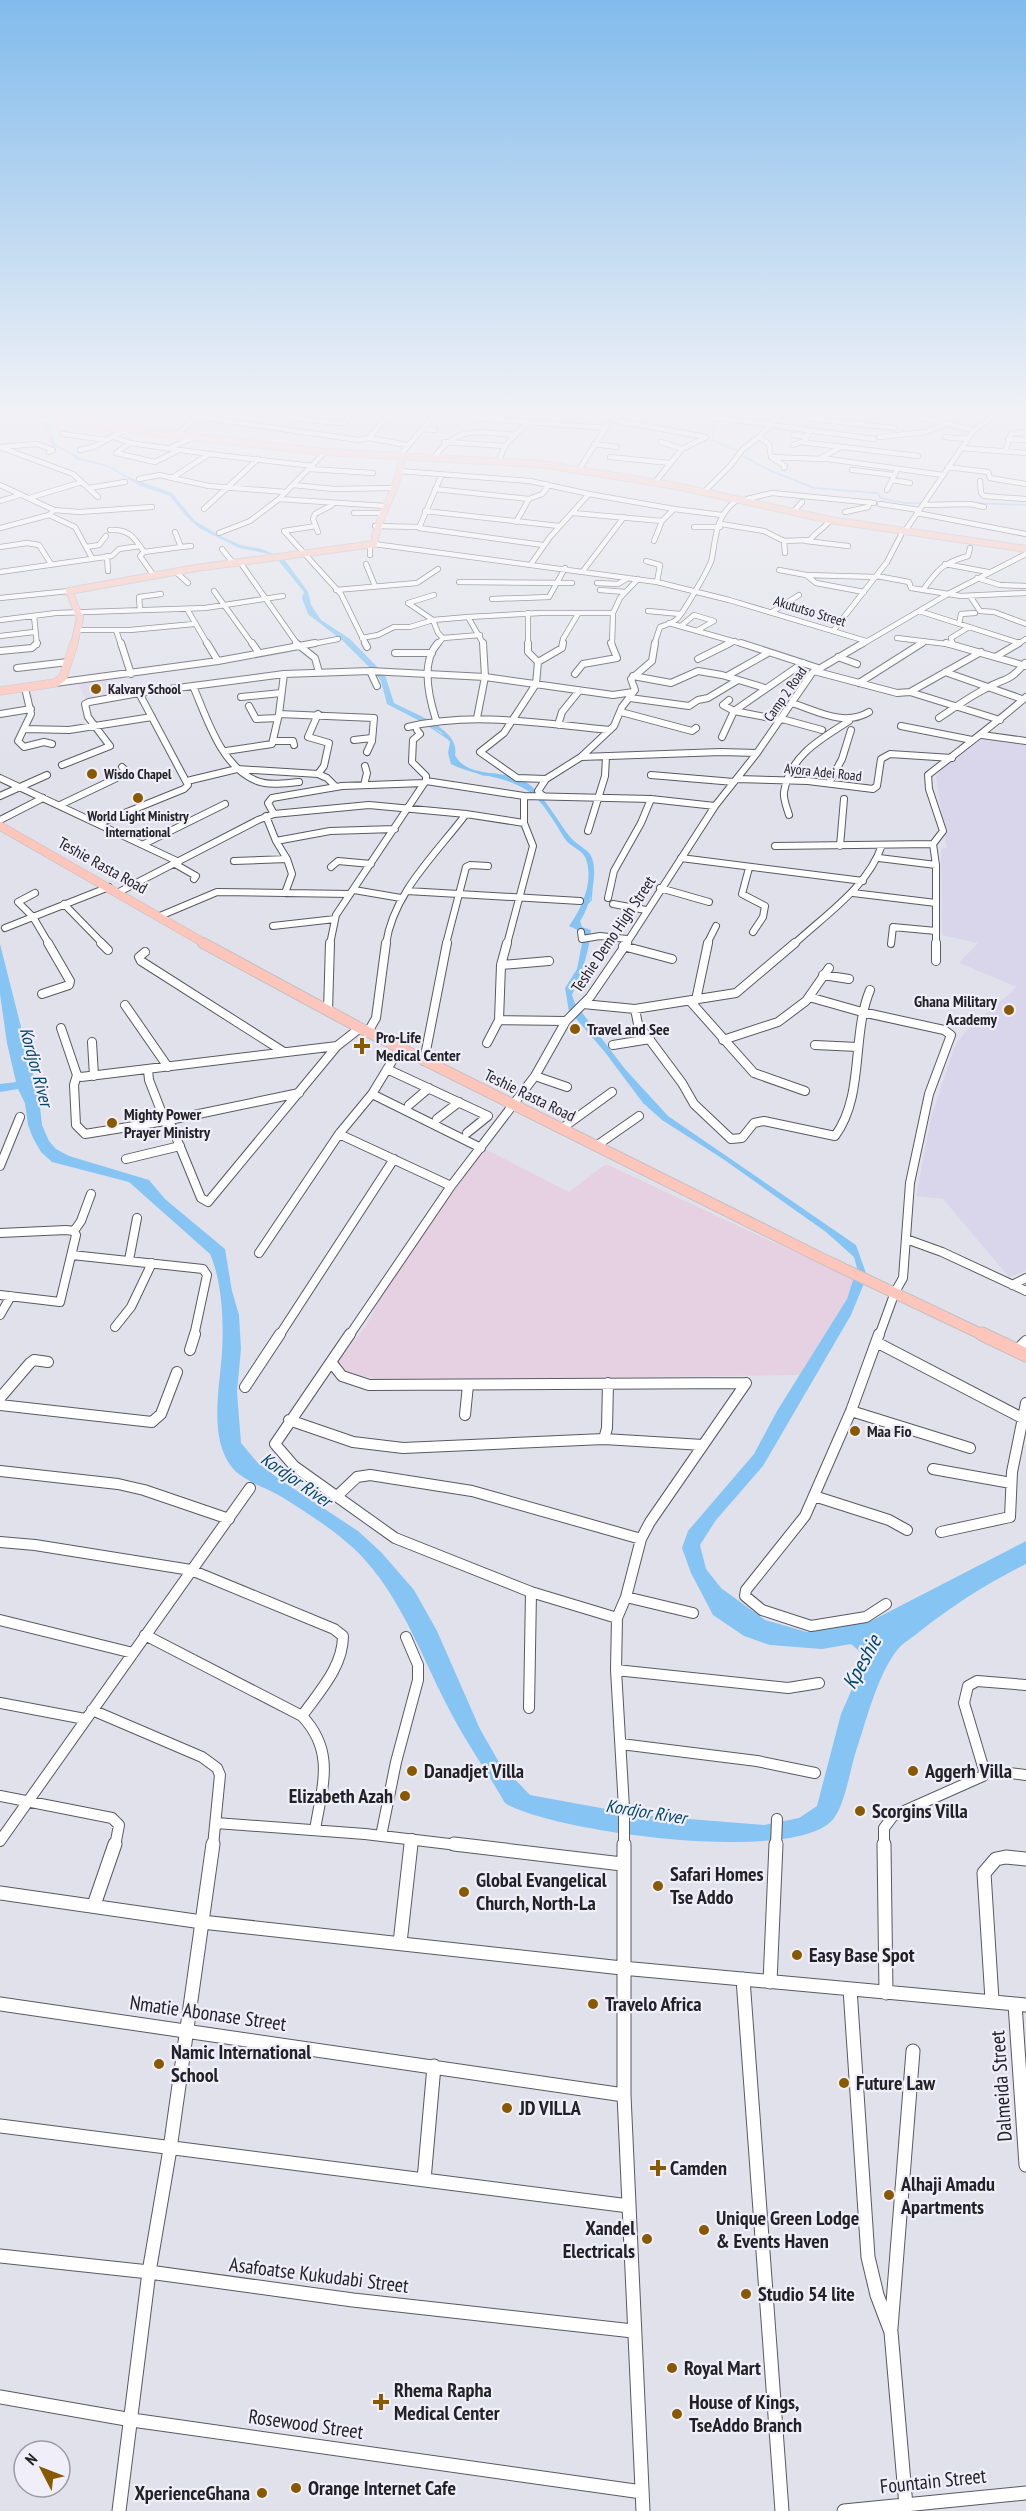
<svg xmlns="http://www.w3.org/2000/svg" width="1026" height="2511" font-family="'PT Sans Narrow',sans-serif">
<style>
.commercial{fill:#e5d1e1}
.education{fill:#d9d5eb}
.water{fill:#86c5f3}
.lines{fill:none;stroke-linecap:round;stroke-linejoin:round}
.stream{stroke:#86c5f3;stroke-width:1.5}
.minor-far4-casing{stroke:#595962;stroke-width:6}
.minor-far3-casing{stroke:#595962;stroke-width:8}
.minor-far2-casing{stroke:#595962;stroke-width:10}
.minor-far1-casing{stroke:#595962;stroke-width:12}
.minor-casing{stroke:#595962;stroke-width:15}
.major-far3-casing{stroke:#c1c1c2;stroke-width:8}
.major-far2-casing{stroke:#c1c1c2;stroke-width:9}
.major-far1-casing{stroke:#c1c1c2;stroke-width:12}
.major-casing{stroke:#c1c1c2;stroke-width:15}
.minor-far4{stroke:#fff;stroke-width:4.5}
.minor-far3{stroke:#fff;stroke-width:6}
.minor-far2{stroke:#fff;stroke-width:8}
.minor-far1{stroke:#fff;stroke-width:10}
.minor{stroke:#fff;stroke-width:13}
.major-far3{stroke:#fec6bb;stroke-width:6}
.major-far2{stroke:#fec6bb;stroke-width:8}
.major-far1{stroke:#fec6bb;stroke-width:10}
.major{stroke:#fec6bb;stroke-width:13}
.poi-dot{fill:#895900;stroke:#efeef9;stroke-width:2}
.labels{text-anchor:middle;stroke-width:4.5;stroke-linejoin:round;paint-order:stroke}
.far-street-label{font-size:14px;fill:#222226;stroke:#efeef9}
.far-poi-label{font-size:14px;font-weight:bold;fill:#222226;stroke:#efeef9;text-anchor:start}
.street-label{font-size:16px;fill:#222226;stroke:#efeef9}
.poi-label{font-size:16px;font-weight:bold;fill:#222226;stroke:#efeef9;text-anchor:start}
.water-label{font-size:18px;font-style:italic;fill:#02466b;stroke:#efeef9}
.near-poi-label{font-size:20px;font-weight:bold;fill:#222226;stroke:#efeef9;text-anchor:start}
.near-street-label{font-size:20px;fill:#222226;stroke:#efeef9}
.near-water-label{font-size:21px;font-style:italic;fill:#02466b;stroke:#efeef9}
</style>
<rect width="100%" height="100%" fill="#e1e1eb"/>
<path class="commercial" d="M485 1149 569 1192 603 1166 608 1165 854 1280 847 1299 800 1375 380 1380 353 1374 335 1366 366 1326 394 1272Z"/>
<path class="education" d="M107 678 116 695 86 700 77 683Z
M981 739 1026 744V1271L1009 1277 943 1199 916 1196 931 1118 954 1048 965 1032 1017 987 959 963 978 943 942 935 941 849 947 848 936 777 945 765Z"/>
<path class="water" d="M49 421 55 443 63 448 81 458 107 465 131 478 172 493 195 521 217 534 240 545 262 549 284 559 308 592 311 605 321 620 350 639 385 675 394 703C412 713 461 729 455 755 468 780 504 768 526 782 544 794 558 823 572 839 577 844 586 849 590 854 600 869 590 908 580 921L582 927 591 930C589 953 581 974 572 995L576 1006 569 1012 565 988 577 969 584 933 569 926C582 908 595 879 585 857 581 849 570 847 565 839 555 823 542 799 525 789 502 775 474 776 451 764L448 753 450 742 441 732 387 704 381 681 374 672 343 641 308 614 302 598 304 592 278 560 270 554 239 548 199 528 185 515 170 496 140 486 109 467 75 459 70 453 53 446 49 441 46 429 41 423Z
M0 944 39 1098 42 1125 49 1141 56 1149 69 1156 149 1180 165 1199 225 1249 232 1291 239 1315 241 1349 237 1392 241 1443 257 1462 279 1479 358 1531 381 1552 414 1590 437 1631 480 1729 500 1764 530 1795 639 1815 764 1825 799 1818 817 1806 841 1714 866 1657 851 1644 822 1649 770 1645 744 1636 713 1615 691 1573 682 1548 688 1531 754 1454 777 1411 847 1299 857 1268 854 1257 826 1232 723 1159 662 1120 643 1103 604 1051 573 1015 580 1010 625 1069 668 1116 856 1245 867 1276 851 1315 763 1466 716 1520 700 1545 706 1569 721 1588 765 1620 807 1632 871 1621 1026 1541V1564C988 1583 953 1605 919 1632 913 1637 903 1643 898 1649 878 1674 868 1715 858 1745 851 1764 846 1802 834 1818 800 1866 551 1832 505 1803 488 1773 467 1744 451 1713 423 1661 405 1605 365 1560 344 1536 309 1514 282 1497 264 1486 237 1480 227 1460 210 1429 220 1385 222 1352 224 1322 222 1281 210 1254L129 1182 52 1162 41 1152 33 1138 28 1125 25 1103 18 1089 0 1092V1084L16 1082 7 1043 0 994Z"/>
<g class="lines">
<path class="stream" d="M716 414 712 440 732 449 745 451 741 455 769 470 814 488 878 493 880 498 905 503H922
M973 503 1026 505
M429 726 447 738
M454 764 484 775H494
M588 903 591 900 592 887"/>
<g class="minor-far4-casing">
<path id="minor-far4" d="M675 414 772 424
M904 414 974 430
M434 415 606 428
M781 415 894 428
M198 417 359 440 369 438 407 445
M283 417 340 423 345 422 350 414
M868 418 878 414
M612 420 706 437
M60 422 70 414
M771 425 874 439
M421 429 435 430
M63 434 106 440
M177 434 200 415
M793 435 806 437
M114 437 130 443 209 454
M759 437 769 444 771 457 785 466 784 468
M879 437 926 432 946 424
M945 437 967 439
M369 438 384 420 395 414
M1008 439 1026 440
M444 442 505 446
M661 442 682 449
M801 442 918 456
M130 443 116 453 155 462 177 451
M594 444 617 447
M793 445 804 441 810 431
M0 447 73 474 98 497
M0 447 37 444 53 450 49 452
M839 448 821 458 943 475
M962 448 1026 453
M168 449 194 437
M80 450 93 447 127 429
M1005 451 1011 434 1026 432
M401 454 435 414
M435 456C459 425 480 432 515 435L529 422
M610 457 670 463
M771 457 822 459
M500 458 505 446 515 435
M948 467 988 472 990 478 1026 484
M580 468 607 426
M310 469 373 473
M852 470 893 475
M400 471 530 481 589 494 550 537 531 564
M442 474 419 528 543 545
M139 479 160 475 172 478
M657 480 682 449 706 437
M892 480 910 483
M980 481 981 493 984 496 1026 499
M0 485 54 510 49 515 0 528
M293 485 334 489 393 488
M89 488 125 482
M435 489 529 499 516 522
M706 490 731 465 742 450 759 437 781 414
M887 490 896 472
M286 492 209 486 172 478 209 454 313 466
M589 494 674 509
M29 498 82 482
M279 499 385 506
M529 499 542 494 549 485
M747 499 772 493 874 503
M0 501 20 495
M880 504 919 510
M923 505 970 504 984 507
M204 509 258 459
M54 510 79 512 152 507
M795 510 802 502
M425 511 559 526
M845 512 868 507 870 502
M354 513H381
M573 513 662 521 674 509 722 515
M917 513 1026 534
M49 515 75 527 92 558
M721 524 764 531 784 541 785 553
M316 526 284 531 341 594 366 645
M375 526 418 527
M694 527H720
M110 530C129 529 134 537 144 552L140 556 154 576
M905 531 974 430 997 414
M318 532 313 519 315 514 332 505
M219 533 250 521 279 499 325 452
M654 541 662 521
M784 541 810 540C817 531 826 527 830 520
M806 541 848 546
M370 544V555
M374 544 657 582 729 600 866 641
M0 547 27 543 39 545 51 564
M86 547 99 545 106 536
M181 547 191 546
M222 549 233 563
M144 552 181 547 175 532
M107 556 108 571
M646 561 660 565 657 582
M240 562 298 645
M366 564 375 586
M945 564 988 572
M779 570 806 575 876 577
M583 571 624 517
M0 572 112 556 119 549 140 546
M176 572 188 583
M806 575 816 583 864 592
M877 576 909 582 911 588 961 596 1026 593
M977 578 1000 585 1026 586
M459 582 572 583
M597 583 618 584 628 578
M336 590 417 583 438 569
M600 590 625 592
M923 590C938 569 943 563 968 556L970 548
M214 591 253 645
M434 595 408 603 433 620 438 633 443 638
M970 596 980 611 994 612 1026 624
M0 598 69 591
M492 599 549 597 565 568
M187 609 208 645
M140 610 139 597 161 594
M648 611 680 614
M919 611 1019 643
M772 612 799 595
M528 613V645
M34 616 37 645
M0 620 56 613 205 608 283 596
M669 623 746 645
M959 624 961 614 975 613
M681 626 694 615 714 621 698 630
M79 630H130L194 624
M116 630 121 645
M833 631 887 562 901 535
M0 636 34 632
M362 638 378 635 394 627H410L433 620 468 617
M897 638 955 645
M953 644 951 638 969 627
M307 645 338 639
M437 645 443 638 480 635
M484 645 468 617 541 613H613L620 598 638 579
M562 645 563 639 578 614
M612 645 613 613
M654 645 660 627C665 625 673 623 677 619 683 613 711 566 712 558 716 535 716 515 737 500
M727 645 735 641
M861 645 948 594 1026 554
M920 645 924 642
M1016 645 1026 639"/>
</g>
<g class="minor-far3-casing">
<path id="minor-far3" d="M121 643 131 674
M207 643 218 661
M252 643 259 653
M296 643 315 658 319 672
M365 643 367 647
M528 643V652L538 662 562 648 563 643
M741 643 818 668
M946 643 1026 666
M0 651 32 648 37 643
M395 653H432
M997 656 1019 643
M838 657 857 664
M698 659 730 643
M538 662 536 684 504 733 480 752 517 778 546 779
M17 668 68 662
M370 671 485 677 613 695 633 692
M814 671 897 693 910 692 1000 720
M945 672 1022 699
M575 674 583 664 617 658 611 643
M633 676 671 683 698 671 722 675 765 688
M727 676 768 653
M55 683 218 661 315 643
M859 683 922 643
M193 686C207 718 221 767 257 781 270 786 286 783 299 782
M25 688 31 714 18 741 24 747 44 742 52 744
M910 692 981 652
M241 697 281 693
M630 698 689 706 698 700 708 698 738 680
M729 700 723 705 734 711 781 720
M792 703C817 711 844 727 869 712
M249 706 256 719 278 718
M621 712 692 731 696 728
M0 714 31 709
M279 714 374 718 372 741 367 752
M318 714 308 737 329 743 324 766 318 774 327 778 336 787
M477 718 485 677 483 643
M939 718C954 708 969 697 985 689 1003 678 1009 683 1025 663
M782 719 822 730
M436 720C429 698 420 662 438 643
M558 725 562 712 579 691
M901 726 972 740
M408 727C474 711 543 724 610 730
M25 729 69 730 152 717
M417 730 420 734 413 740 412 762 426 776V781
M982 735 1026 741
M722 737 734 711 803 663
M354 740 372 738
M273 741H293L294 745
M226 751 272 744 279 714 284 674
M581 757 721 752 757 753
M62 765 110 746 88 717 85 704 89 702 139 693 284 674 370 671 377 686
M651 775 734 782
M0 778 179 862
M737 779 808 781 873 789 877 786 881 759 890 754 952 758
M187 781 237 769 318 774
M426 781 524 796V823L533 846 507 944
M829 783 842 759 851 730
M364 785 367 773 365 766
M0 796 47 775
M524 796 651 799 715 806
M543 796 538 791 546 779 581 757 614 726 622 707 635 690 631 679 652 661 655 643
M60 805 125 774 126 771 122 767
M274 814 369 805 466 814 524 823
M789 815C787 808 783 799 784 792 790 755 821 739 849 721
M266 816 276 841
M0 820 43 798
M100 823 184 789 188 785 139 693
M588 831 605 776 606 757
M144 844 225 804
M775 846 933 844
M840 846 844 799
M681 858 863 881
M879 858 936 865
M234 861 287 859 276 841 330 831 395 829
M175 864 196 876 194 879
M331 867 338 861 371 864
M749 868 742 894 765 906 763 917 753 932
M660 888 709 902
M354 890 401 898
M407 891 580 901
M119 892 258 820 274 814 268 803 272 798 342 786 424 783
M35 893 18 902 33 917 49 944
M285 893 292 874 287 859
M853 893 936 903
M608 898 614 871 641 823 651 799
M64 904 103 944
M613 904 646 910
M160 916 217 892 350 894
M273 926 335 919
M5 928 109 887
M581 932 582 939 600 936 627 939
M330 944 336 915 425 782
M386 944C393 893 436 854 466 814
M446 944 466 867 470 865 488 866
M626 944 715 806 757 753 812 673 863 643
M707 944 716 926
M794 944C825 915 868 887 882 845
M891 944 893 927 936 931
M936 944V865L933 844 943 831 929 789 928 775C961 749 994 725 1026 697"/>
</g>
<g class="minor-far2-casing">
<path id="minor-far2" d="M101 943 108 950
M936 943V961
M623 946 672 959
M145 952 139 957 141 961 284 1052
M501 965 549 961
M823 975 849 979
M42 994 69 985 70 981 48 943
M809 997 862 1012 944 1030 951 1035 929 1094 910 1183 903 1278 895 1292 879 1336
M696 1000 708 943
M690 1001 754 1073 805 1091
M583 1004 635 1009 736 993 795 943
M125 1005 168 1067
M635 1009 638 1024 682 1083 694 1104 731 1139 742 1138 754 1123 764 1121 835 1136C865 1095 851 1036 870 990
M328 1011 330 943
M499 1020 566 1021
M61 1028 77 1075 81 1077 337 1046
M368 1032 376 1018 386 943
M723 1040 778 1022 806 1001 829 968
M92 1042 94 1076
M487 1043 499 1020 501 965 507 943
M613 1045 650 1039
M815 1045 858 1047
M424 1061 447 943
M387 1069 488 1116 467 1133
M148 1070 149 1080 165 1121
M77 1075 74 1085 76 1125 85 1134 165 1121 299 1093
M535 1076 567 1087
M372 1094 481 1148
M409 1105 429 1088
M437 1119 459 1102
M169 1120 201 1198 208 1202 337 1046 360 1028
M561 1129 612 1092
M339 1134 451 1186
M596 1146 639 1116
M126 1159 180 1146
M0 1166 20 1117
M74 1231 81 1221 91 1194
M0 1233 66 1230 74 1231 76 1235 60 1302 0 1295
M906 1239 942 1252 1026 1291
M259 1253 339 1134 372 1094 400 1048
M72 1255 203 1269 207 1275 194 1336
M129 1260 137 1218
M1012 1285 1026 1278
M0 1315 11 1296
M115 1327 131 1307 152 1263
M279 1336 394 1159
M349 1336 451 1186 535 1076 566 1021 590 997 627 943"/>
</g>
<g class="minor-far1-casing">
<path id="minor-far1" d="M350 1334 275 1444 294 1466 395 1538 531 1592 617 1618
M879 1334 851 1411 805 1516 746 1590 745 1596 762 1610 811 1626 866 1617 886 1604
M878 1343 1026 1420
M190 1350 195 1334
M1017 1350 1026 1341
M331 1362 342 1376 369 1385 746 1383
M245 1387 280 1334
M0 1398 30 1363 34 1360 48 1362
M0 1405 152 1422 161 1414 177 1372
M851 1411 970 1448
M465 1415 468 1385
M289 1420 353 1442 403 1448 604 1439 607 1428 608 1383
M604 1439 703 1445
M933 1469 1011 1483
M0 1471 118 1484 144 1490 229 1519
M337 1496 357 1477 370 1475 472 1491 641 1539
M814 1496 889 1520 907 1530
M941 1532 1010 1517 1012 1472 1026 1403
M0 1542 35 1545 191 1570 334 1629 343 1636C343 1667 319 1692 302 1716
M626 1597 693 1613
M0 1620 133 1653
M145 1635 302 1716C336 1752 322 1786 315 1830
M616 1670 788 1688 819 1683
M0 1703 85 1719
M529 1708 531 1592
M92 1710 202 1757 217 1768 220 1775 213 1846
M621 1744 757 1761 815 1773
M984 1770 1026 1775
M0 1796 112 1818 119 1825 115 1846
M216 1823 365 1834 466 1846
M381 1836 396 1762 418 1680V1665L406 1637
M0 1841 250 1488
M411 1846 412 1839
M624 1846V1808L616 1670 617 1618 626 1597 641 1539 650 1522 746 1383
M776 1846 777 1819
M884 1846V1828L893 1816 983 1776 984 1770 964 1703 968 1686 977 1681 1026 1685"/>
</g>
<g class="minor-casing">
<path id="minor" d="M454 1844 622 1864
M624 1844V2095L643 2511
M884 1844 886 1993
M0 1893 202 1922 622 1968 1026 2005
M94 1905 115 1844
M400 1943 411 1844
M743 1979 782 2511
M770 1982 776 1844
M850 1989 868 2257 877 2295 891 2332 906 2506
M992 2000 984 1873 996 1859 1006 1857 1026 1859
M0 2004 624 2095
M1015 2004 1026 2165
M0 2126 629 2206
M424 2180 434 2066
M0 2256 149 2272 353 2300 633 2331
M891 2328 913 2051
M0 2397 132 2420 642 2492
M119 2511 149 2272 170 2149 213 1844
M844 2511 1026 2493"/>
</g>
<g class="major-far3-casing">
<path id="major-far3" d="M0 415 325 452 541 464 676 486 830 520 1026 549
M74 645 80 618 69 591 196 568 374 544C378 512 402 487 401 454"/>
</g>
<g class="major-far2-casing">
<path id="major-far2" d="M0 691 55 683 63 677 74 643
M0 826 206 944"/>
</g>
<g class="major-far1-casing">
<path id="major-far1" d="M203 943 360 1028 819 1257 985 1336"/>
</g>
<g class="major-casing">
<path id="major" d="M982 1334 1026 1355"/>
</g>
<use href="#minor-far4" class="minor-far4"/>
<use href="#minor-far3" class="minor-far3"/>
<use href="#minor-far2" class="minor-far2"/>
<use href="#minor-far1" class="minor-far1"/>
<use href="#minor" class="minor"/>
<use href="#major-far3" class="major-far3"/>
<use href="#major-far2" class="major-far2"/>
<use href="#major-far1" class="major-far1"/>
<use href="#major" class="major"/>
</g>
<linearGradient id="sky" x2="0" y2="1"><stop stop-color="#81bbec"/><stop offset="0.54" stop-color="#f2f2f6"/><stop offset="1" stop-color="#f2f2f6" stop-opacity="0"/></linearGradient>
<rect width="1026" height="766" fill="url(#sky)"/>
<g class="poi-dot">
<circle cx="96" cy="689" r="6"/>
<circle cx="92" cy="774" r="6"/>
<circle cx="138" cy="798" r="6"/>
<circle cx="1009" cy="1010" r="6"/>
<circle cx="575" cy="1029" r="6"/>
<path d="M359 1037h6v6h6v6h-6v6h-6v-6h-6v-6h6z"/>
<circle cx="112" cy="1123" r="6"/>
<circle cx="855" cy="1431" r="6"/>
<circle cx="412" cy="1771" r="6"/>
<circle cx="913" cy="1771" r="6"/>
<circle cx="405" cy="1796" r="6"/>
<circle cx="860" cy="1811" r="6"/>
<circle cx="658" cy="1886" r="6"/>
<circle cx="464" cy="1892" r="6"/>
<circle cx="797" cy="1955" r="6"/>
<circle cx="593" cy="2004" r="6"/>
<circle cx="159" cy="2064" r="6"/>
<circle cx="844" cy="2083" r="6"/>
<circle cx="507" cy="2108" r="6"/>
<path d="M655 2159h6v6h6v6h-6v6h-6v-6h-6v-6h6z"/>
<circle cx="889" cy="2195" r="6"/>
<circle cx="704" cy="2230" r="6"/>
<circle cx="647" cy="2239" r="6"/>
<circle cx="746" cy="2294" r="6"/>
<circle cx="672" cy="2368" r="6"/>
<path d="M378 2393h6v6h6v6h-6v6h-6v-6h-6v-6h6z"/>
<circle cx="677" cy="2414" r="6"/>
<circle cx="296" cy="2488" r="6"/>
<circle cx="262" cy="2493" r="6"/>
</g>
<g class="labels">
<g class="far-street-label">
<text transform="translate(810 611) rotate(17)" y="5">Akututso Street</text>
<text transform="translate(785 694) rotate(-55)" y="5">Camp 2 Road</text>
<text transform="translate(823 772) rotate(6)" y="5">Ayora Adei Road</text>
</g>
<g class="far-poi-label">
<text x="108" y="694">Kalvary School</text>
<text x="104" y="779">Wisdo Chapel</text>
<text x="138" y="821" text-anchor="middle">World Light Ministry<tspan x="138" dy="16">International</tspan></text>
</g>
<g class="street-label">
<text transform="translate(103 865) rotate(29)" y="6">Teshie Rasta Road</text>
<text transform="translate(613 934) rotate(-56)" y="6">Teshie Demo High Street</text>
<text transform="translate(530 1095) rotate(26)" y="6">Teshie Rasta Road</text>
</g>
<g class="poi-label">
<text x="997" y="1007" text-anchor="end">Ghana Military<tspan x="997" dy="18">Academy</tspan></text>
<text x="587" y="1035">Travel and See</text>
<text x="376" y="1043">Pro-Life<tspan x="376" dy="18">Medical Center</tspan></text>
<text x="124" y="1120">Mighty Power<tspan x="124" dy="18">Prayer Ministry</tspan></text>
<text x="867" y="1437">Maa Fio</text>
</g>
<g class="water-label">
<text transform="translate(36 1067) rotate(75)" y="6">Kordjor River</text>
<text transform="translate(296 1480) rotate(35)" y="6">Kordjor River</text>
<text transform="translate(646 1812) rotate(9)" y="6">Kordjor River</text>
</g>
<g class="near-poi-label">
<text x="424" y="1778">Danadjet Villa</text>
<text x="925" y="1778">Aggerh Villa</text>
<text x="393" y="1803" text-anchor="end">Elizabeth Azah</text>
<text x="872" y="1818">Scorgins Villa</text>
<text x="670" y="1881">Safari Homes<tspan x="670" dy="23">Tse Addo</tspan></text>
<text x="476" y="1887">Global Evangelical<tspan x="476" dy="23">Church, North-La</tspan></text>
<text x="809" y="1962">Easy Base Spot</text>
<text x="605" y="2011">Travelo Africa</text>
<text x="171" y="2059">Namic International<tspan x="171" dy="23">School</tspan></text>
<text x="856" y="2090">Future Law</text>
<text x="519" y="2115">JD VILLA</text>
<text x="670" y="2175">Camden</text>
<text x="901" y="2191">Alhaji Amadu<tspan x="901" dy="23">Apartments</tspan></text>
<text x="716" y="2225">Unique Green Lodge<tspan x="716" dy="23">&amp; Events Haven</tspan></text>
<text x="635" y="2235" text-anchor="end">Xandel<tspan x="635" dy="23">Electricals</tspan></text>
<text x="758" y="2301">Studio 54 lite</text>
<text x="684" y="2375">Royal Mart</text>
<text x="394" y="2397">Rhema Rapha<tspan x="394" dy="23">Medical Center</tspan></text>
<text x="689" y="2409">House of Kings,<tspan x="689" dy="23">TseAddo Branch</tspan></text>
<text x="308" y="2495">Orange Internet Cafe</text>
<text x="250" y="2500" text-anchor="end">XperienceGhana</text>
</g>
<g class="near-street-label">
<text transform="translate(208 2013) rotate(8)" y="7">Nmatie Abonase Street</text>
<text transform="translate(1001 2086) rotate(-94)" y="7">Dalmeida Street</text>
<text transform="translate(319 2275) rotate(7)" y="7">Asafoatse Kukudabi Street</text>
<text transform="translate(306 2424) rotate(8)" y="7">Rosewood Street</text>
<text transform="translate(933 2481) rotate(-6)" y="7">Fountain Street</text>
</g>
<g class="near-water-label">
<text transform="translate(862 1662) rotate(-61)" y="7">Kpeshie</text>
</g>
</g>
<g transform="translate(42 2469) rotate(312)"><circle r="28" fill="#efeef9" stroke="#9d9ca5" stroke-width="1.5"/>
<path d="M0-4.5L10 22L0 15L-10 22Z" fill="#895900"/>
<text y="-9" font-size="16" font-weight="bold" text-anchor="middle" fill="#222226">N</text>
</g>
</svg>
